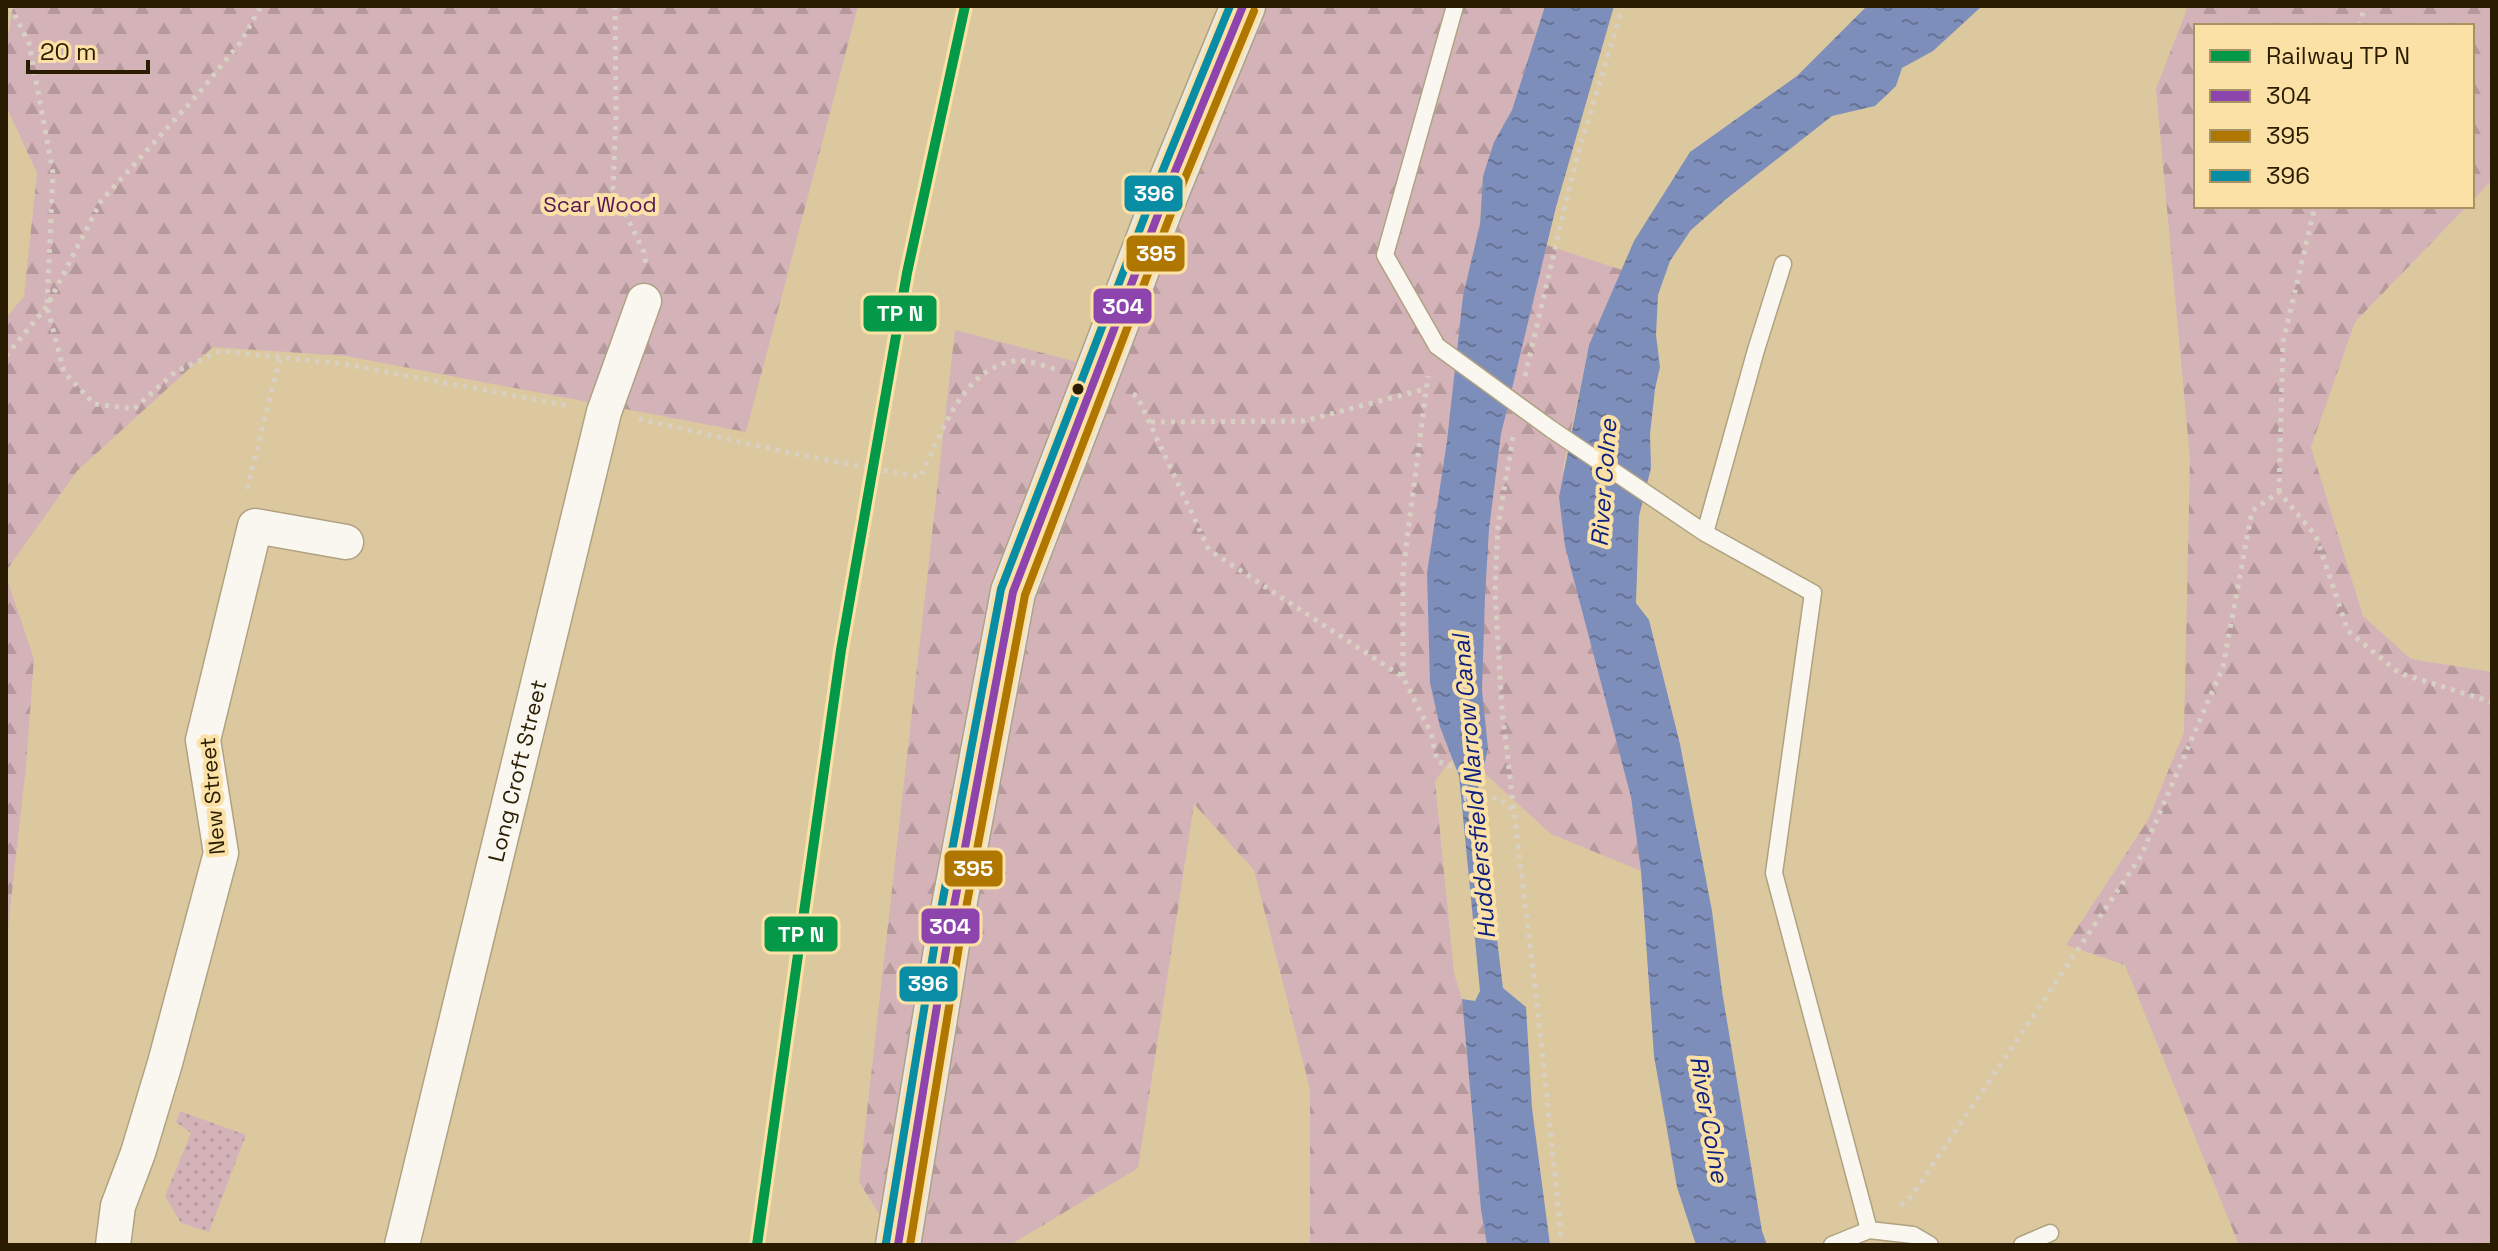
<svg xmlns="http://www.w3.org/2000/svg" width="2498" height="1251" font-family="'Space Grotesk',sans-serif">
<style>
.forest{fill:url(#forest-firs)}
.park{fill:url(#park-dots)}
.water{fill:url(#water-ripples)}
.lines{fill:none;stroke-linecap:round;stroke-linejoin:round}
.lane-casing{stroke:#b0a280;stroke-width:19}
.street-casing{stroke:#b0a280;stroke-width:37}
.secondary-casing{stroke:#b0a280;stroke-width:47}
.path{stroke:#d7d0c3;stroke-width:5;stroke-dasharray:4 6;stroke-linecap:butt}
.lane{stroke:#faf7f1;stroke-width:16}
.street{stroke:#faf7f1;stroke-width:34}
.secondary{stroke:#ece8e0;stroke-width:44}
.lane-bridge-casing{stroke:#b0a280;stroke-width:19;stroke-linecap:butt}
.lane-bridge{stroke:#faf7f1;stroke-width:16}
.bus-1-casing{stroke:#fbe1a5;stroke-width:14}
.bus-2-casing{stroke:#fbe1a5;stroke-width:14}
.bus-3-casing{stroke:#fbe1a5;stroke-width:14}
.bus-1{stroke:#8e44ad;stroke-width:8}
.bus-2{stroke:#af7600;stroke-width:8}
.bus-3{stroke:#088da5;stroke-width:8}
.rail-1-casing{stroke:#fbe1a5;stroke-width:16}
.rail-1{stroke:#049849;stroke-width:10}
.bus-dot{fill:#291c00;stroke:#fbe1a5;stroke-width:3}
.labels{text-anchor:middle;stroke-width:8;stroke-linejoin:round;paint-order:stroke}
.park-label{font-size:22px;fill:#561558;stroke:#fbe1a5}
.street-label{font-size:22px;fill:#291c00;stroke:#fbe1a5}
.water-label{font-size:24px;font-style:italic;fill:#0e2180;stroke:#fbe1a5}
.line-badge{stroke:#fbe1a5;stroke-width:3}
.badge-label{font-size:22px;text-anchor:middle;font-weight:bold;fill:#fff}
</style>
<defs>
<pattern id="forest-firs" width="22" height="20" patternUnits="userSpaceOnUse" patternTransform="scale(2)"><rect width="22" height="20" fill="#d4b3b8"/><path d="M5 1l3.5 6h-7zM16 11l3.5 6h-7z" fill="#b6999c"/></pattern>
<pattern id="park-dots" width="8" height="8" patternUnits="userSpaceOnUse" patternTransform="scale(2)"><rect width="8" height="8" fill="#d4b3b8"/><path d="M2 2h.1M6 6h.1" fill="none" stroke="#b6999c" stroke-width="1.8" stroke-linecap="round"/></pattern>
<pattern id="water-ripples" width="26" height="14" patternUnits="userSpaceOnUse" patternTransform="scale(2)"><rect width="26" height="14" fill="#7e8eba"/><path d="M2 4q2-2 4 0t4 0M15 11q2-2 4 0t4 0" fill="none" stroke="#677395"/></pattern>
</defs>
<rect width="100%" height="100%" fill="#dbc89f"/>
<path class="forest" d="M13 6H858L746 432 346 356 213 347 77 471 6 571V318L24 296 37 173 6 106V48Z
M1265 6H1545L1512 110 1494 142 1483 176 1480 223 1622 270 1589 345 1563 468 1607 699 1631 796 1641 871 1551 834 1483 772 1488 749 1449 762 1435 781 1454 973 1462 999 1481 1210 1487 1245H1310V1089L1254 870 1194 804 1138 1168 1010 1245H899L859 1182 955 330 1116 372Z
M2188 6H2492V180L2472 201V26H2196V206H2467L2355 322 2311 447 2363 616 2411 659 2492 672V1245H2239L2125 965 2066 945 2148 820 2184 732 2190 459 2156 89Z
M6 576 34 659 26 766 6 946Z"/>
<path class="park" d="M180 1111 246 1135 209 1232 181 1223 165 1196 191 1133 176 1122Z"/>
<path class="water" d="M1545 6H1614L1556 207 1501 434 1489 529 1485 597 1482 690 1488 748 1483 772 1477 777 1503 988 1526 1007 1532 1108 1550 1245H1487L1481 1210 1462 999 1475 1001 1480 991 1459 776 1440 727 1430 683 1427 573 1447 441 1463 296 1480 224 1483 176 1494 142 1512 110Z
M1867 6H1982L1933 51 1902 68 1896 86 1875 106 1832 116 1725 200 1691 230 1670 261 1658 295 1656 335 1660 367 1655 389 1650 434 1651 468 1639 516 1636 603 1649 620 1680 744 1712 911 1722 991 1762 1231 1767 1245H1696L1677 1187 1654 1056 1641 871 1631 797 1565 546 1559 497 1589 345 1634 241 1690 152 1797 76Z"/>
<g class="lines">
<g class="lane-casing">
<path id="lane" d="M1437 346 1385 255 1455 6
M1551 429 1705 533 1813 593 1774 873 1869 1230
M1705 533 1756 350 1783 264
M1832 1245 1869 1230 1913 1235 1930 1245
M2022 1245 2050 1233"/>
</g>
<g class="street-casing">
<g id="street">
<path d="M113 1245 118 1206 138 1153 165 1063 221 853 203 740 255 526 346 542"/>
<path id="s1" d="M402 1245 604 412 644 301"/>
</g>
</g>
<g class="secondary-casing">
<path id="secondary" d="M898 1245 948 938 1013 592 1169 186 1243 6"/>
</g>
<path class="path" d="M10 6 29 43 53 173 47 306 64 372 94 404 134 409 175 372 220 351 344 364 570 406
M615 6 616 114 613 189 644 252 646 266
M2359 26 2365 6
M6 356 47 306 101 201 198 94 240 43 261 6
M1525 376 1575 164 1623 6
M1133 394 1137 396 1209 550 1403 677 1431 733 1437 761 1463 771 1466 799 1499 798 1514 811
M639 419 790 453 920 477C941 436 961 369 1014 361 1026 359 1044 366 1056 369
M1151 422 1304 421 1425 389
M1513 437 1498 526 1495 591 1502 711 1538 1012 1562 1245
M247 489 280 358
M2279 492 2283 342 2315 206
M1403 676V571L1428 376
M1901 1205 1911 1197 2141 856 2223 667 2252 511 2279 492 2316 536 2348 631 2399 673 2492 702"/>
<use href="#lane" class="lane"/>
<use href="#street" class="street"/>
<use href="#secondary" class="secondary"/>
<g class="lane-bridge-casing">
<path id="lane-bridge" d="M1437 346 1551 429"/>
</g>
<use href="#lane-bridge" class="lane-bridge"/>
<g class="bus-1-casing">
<path id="bus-1" d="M898 1245 948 938 1013 592 1169 186 1243 6"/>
</g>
<g class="bus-2-casing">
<path id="bus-2" d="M910 1245 960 940 1025 595 1180 190 1254 11"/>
</g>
<g class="bus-3-casing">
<path id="bus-3" d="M886 1243 936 936 1001 589 1158 182 1230 6"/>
</g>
<use href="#bus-1" class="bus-1"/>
<use href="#bus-2" class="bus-2"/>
<use href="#bus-3" class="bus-3"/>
<g class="rail-1-casing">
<path id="rail-1" d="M757 1245 841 650 907 273 965 6"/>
</g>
<use href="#rail-1" class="rail-1"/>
</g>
<circle class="bus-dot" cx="1078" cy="389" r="7"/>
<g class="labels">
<g class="park-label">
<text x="600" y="212">Scar Wood</text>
</g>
<g class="street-label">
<text dy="8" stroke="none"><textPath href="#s1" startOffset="488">Long Croft Street</textPath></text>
<text transform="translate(212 796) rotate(-95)" y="8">New Street</text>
</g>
<g class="water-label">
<text transform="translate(1604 483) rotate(-86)" y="8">River Colne</text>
<text transform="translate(1474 787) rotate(-95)" y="8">Huddersfield Narrow Canal</text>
<text transform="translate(1709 1119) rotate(80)" y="8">River Colne</text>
</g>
</g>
<g class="line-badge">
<rect x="1123" y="174" width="61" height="39" rx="8" fill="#088da5"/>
<rect x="1125" y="234" width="61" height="39" rx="8" fill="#af7600"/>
<rect x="1092" y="287" width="61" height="38" rx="8" fill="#8e44ad"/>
<rect x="862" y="294" width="76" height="39" rx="8" fill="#049849"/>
<rect x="943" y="849" width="61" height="39" rx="8" fill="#af7600"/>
<rect x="920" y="907" width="61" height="38" rx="8" fill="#8e44ad"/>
<rect x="763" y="915" width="76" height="38" rx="8" fill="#049849"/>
<rect x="898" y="965" width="61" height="38" rx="8" fill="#088da5"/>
</g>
<g class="badge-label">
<text x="1154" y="201">396</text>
<text x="1156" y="261">395</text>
<text x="1123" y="314">304</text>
<text x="900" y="321">TP N</text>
<text x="973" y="876">395</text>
<text x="950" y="934">304</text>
<text x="801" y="942">TP N</text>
<text x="928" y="991">396</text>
</g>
<rect width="2498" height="1251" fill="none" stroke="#291c00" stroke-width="16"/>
<rect x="2194" y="24" width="280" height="184" fill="#fbe1a5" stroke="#a79263" stroke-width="2"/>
<rect x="2210" y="50" width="40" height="12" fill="#049849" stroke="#a79263" stroke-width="2"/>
<text x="2266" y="64" font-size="24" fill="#291c00">Railway TP N</text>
<rect x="2210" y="90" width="40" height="12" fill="#8e44ad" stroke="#a79263" stroke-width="2"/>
<text x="2266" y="104" font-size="24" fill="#291c00">304</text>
<rect x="2210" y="130" width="40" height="12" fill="#af7600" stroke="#a79263" stroke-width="2"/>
<text x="2266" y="144" font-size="24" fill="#291c00">395</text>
<rect x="2210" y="170" width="40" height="12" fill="#088da5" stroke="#a79263" stroke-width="2"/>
<text x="2266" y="184" font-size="24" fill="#291c00">396</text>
<path d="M28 60v12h120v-12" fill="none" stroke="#291c00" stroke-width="4"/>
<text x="40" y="60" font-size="24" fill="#291c00" stroke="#fbe1a5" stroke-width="6" paint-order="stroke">20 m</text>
</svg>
